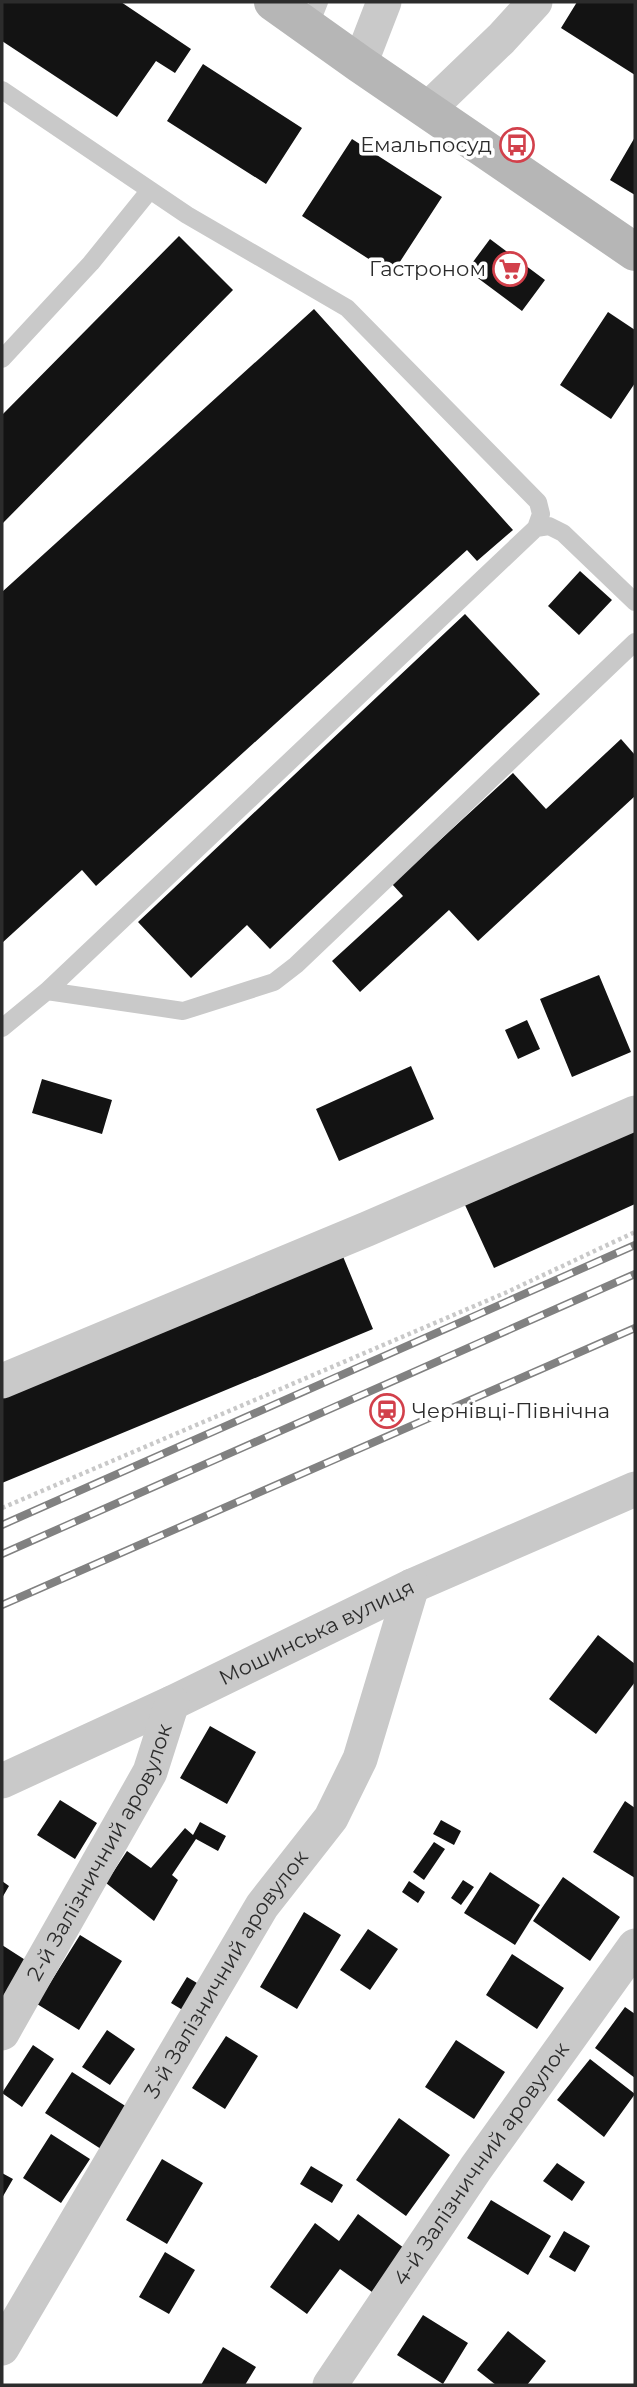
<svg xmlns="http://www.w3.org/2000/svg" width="637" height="2387" font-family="Montserrat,sans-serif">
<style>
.building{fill:#131313}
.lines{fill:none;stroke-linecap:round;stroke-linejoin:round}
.path{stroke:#c9c9c9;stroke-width:4.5;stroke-dasharray:3.5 3.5;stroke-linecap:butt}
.service{stroke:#c9c9c9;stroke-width:18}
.minor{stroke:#c9c9c9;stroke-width:35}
.secondary{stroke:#b6b6b6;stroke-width:38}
.rail-casing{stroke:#818181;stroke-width:8}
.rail{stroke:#fff;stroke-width:5;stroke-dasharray:16;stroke-linecap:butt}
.labels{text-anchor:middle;stroke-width:7;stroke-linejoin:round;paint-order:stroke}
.poi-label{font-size:21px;fill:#2c2c2c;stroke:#fff;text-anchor:end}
.street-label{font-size:21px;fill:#2c2c2c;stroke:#fff}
</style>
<rect width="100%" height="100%" fill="#fff"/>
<path class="building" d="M2 2H121L191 49 175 73 156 61 117 117 2 41Z
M577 2H635V75L561 28Z
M203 64 302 128 266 184 167 121Z
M635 137V195L610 180Z
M352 139 442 197 392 274 302 216Z
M179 236 233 290 2 524V415Z
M490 239 545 280 522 311 467 270Z
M314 309 513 530 477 561 467 550 96 886 82 870 2 943V592Z
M608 312 635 330V383L611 419 560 385Z
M580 571 612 600 579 635 548 606Z
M465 614 540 694 270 949 247 925 191 978 138 922Z
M621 739 635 755V796L478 941 449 910 360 992 332 961 403 896 392 884 513 773 546 809Z
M599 975 631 1052 572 1077 540 999Z
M527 1020 540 1049 518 1059 505 1030Z
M411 1066 434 1119 339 1161 316 1109Z
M42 1079 112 1100 102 1134 32 1113Z
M635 1128V1204L494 1268 465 1205Z
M342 1254 373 1329 2 1483V1395Z
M598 1635 635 1664V1682L596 1734 549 1699Z
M210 1726 256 1752 227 1804 180 1778Z
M60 1800 97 1823 75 1859 37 1835Z
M625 1801 635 1808V1878L593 1852Z
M441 1820 461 1831 454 1845 433 1834Z
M200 1822 226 1836 218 1851 196 1839 172 1875 178 1880 154 1921 106 1883 127 1851 151 1868 185 1828 193 1835Z
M434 1842 445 1849 424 1880 413 1872Z
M490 1872 540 1905 515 1945 464 1913Z
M563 1877 620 1917 590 1961 533 1921Z
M463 1880 474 1887 461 1905 451 1898Z
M2 1881 9 1886 2 1898Z
M409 1881 425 1892 418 1903 402 1892Z
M304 1912 341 1935 297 2009 260 1987Z
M368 1929 398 1949 370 1990 340 1970Z
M80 1935 122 1961 79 2030 37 2004Z
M2 1945 30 1963 2 2007Z
M512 1954 564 1988 537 2029 486 1995Z
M187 1977 202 1986 186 2012 171 2003Z
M625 2007 635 2014V2078L595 2048Z
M107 2030 135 2049 110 2085 82 2067Z
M226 2036 258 2056 225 2109 192 2088Z
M456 2040 505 2072 474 2119 425 2087Z
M33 2045 54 2059 22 2107 2 2093Z
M590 2059 635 2094 604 2137 557 2100Z
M72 2072 127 2107 101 2149 45 2113Z
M399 2118 450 2155 406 2216 356 2180Z
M51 2134 90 2159 61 2203 23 2178Z
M162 2159 203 2183 167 2244 126 2220Z
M557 2163 585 2182 572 2201 543 2181Z
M311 2166 343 2185 332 2203 300 2184Z
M2 2173 13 2179 2 2198Z
M491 2200 551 2236 528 2275 467 2238Z
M358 2214 404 2248 372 2292 340 2269 307 2314 270 2287 315 2223 339 2241Z
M564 2231 590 2246 575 2272 549 2257Z
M165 2252 195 2270 169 2314 139 2297Z
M423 2315 468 2343 443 2384 397 2355Z
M508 2331 546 2361 527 2385H496L477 2370Z
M223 2347 256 2367 245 2385H201Z"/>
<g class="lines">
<path class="path" d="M2 1508 505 1293 635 1232"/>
<path class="service" d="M309 27 319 2
M2 90 187 215 347 308 538 502 541 514 536 528
M2 359 91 263 150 190
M47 991 183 1011 274 982 296 965 635 642
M2 1028 47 991 536 528 549 526 563 533 635 602"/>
<g class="minor">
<path d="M360 64 384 2"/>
<path d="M427 110 501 39 535 2"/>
<path d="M2 1381 367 1229 635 1113"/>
<path id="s1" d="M2 1781 172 1703 412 1586 635 1489"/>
<path id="s2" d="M2 2033 150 1772 172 1703"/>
<path id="s3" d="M2 2348 262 1906 331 1818 360 1759 412 1586"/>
<path id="s4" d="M330 2385 476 2168 635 1946"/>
</g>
<path class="secondary" d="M273 2 360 64 635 252"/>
<g class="rail-casing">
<path id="rail" d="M2 1525 635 1245
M2 1554 635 1274
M2 1605 635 1328"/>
</g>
<use href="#rail" class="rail"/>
</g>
<defs>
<g id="bus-ring" transform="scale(1.75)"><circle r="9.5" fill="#fff" stroke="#d2404b" stroke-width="1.5"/><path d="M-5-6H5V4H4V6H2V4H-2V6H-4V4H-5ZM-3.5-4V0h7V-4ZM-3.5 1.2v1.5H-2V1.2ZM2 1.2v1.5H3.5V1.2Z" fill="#d2404b"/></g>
<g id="supermarket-ring" transform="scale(1.75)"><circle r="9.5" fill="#fff" stroke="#d2404b" stroke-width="1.5"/><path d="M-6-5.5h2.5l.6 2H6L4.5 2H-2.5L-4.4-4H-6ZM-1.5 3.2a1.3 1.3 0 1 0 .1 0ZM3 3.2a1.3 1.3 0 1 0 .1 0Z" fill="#d2404b"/></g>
<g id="station-ring" transform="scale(1.75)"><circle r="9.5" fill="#fff" stroke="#d2404b" stroke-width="1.5"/><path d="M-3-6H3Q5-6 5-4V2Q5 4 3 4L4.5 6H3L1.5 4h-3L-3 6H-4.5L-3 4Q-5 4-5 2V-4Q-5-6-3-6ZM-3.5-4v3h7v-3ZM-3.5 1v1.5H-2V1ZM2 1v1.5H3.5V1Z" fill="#d2404b"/></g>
</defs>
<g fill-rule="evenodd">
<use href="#bus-ring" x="517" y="145"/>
<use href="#supermarket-ring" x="510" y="269"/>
<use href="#station-ring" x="387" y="1411"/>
</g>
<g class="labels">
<g class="poi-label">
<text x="492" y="152">Емальпосуд</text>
<text x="486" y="276">Гастроном</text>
<text x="412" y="1418" text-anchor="start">Чернівці-Північна</text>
</g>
<g class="street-label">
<text dy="7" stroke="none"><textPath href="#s1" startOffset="348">Мошинська вулиця</textPath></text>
<text dy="7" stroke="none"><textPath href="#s2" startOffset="206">2-й Залізничний аровулок</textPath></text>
<text dy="7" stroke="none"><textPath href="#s3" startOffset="436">3-й Залізничний аровулок</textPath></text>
<text dy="7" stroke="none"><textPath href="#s4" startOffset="268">4-й Залізничний аровулок</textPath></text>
</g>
</g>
<rect width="637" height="2387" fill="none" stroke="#2c2c2c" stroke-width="7"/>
</svg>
